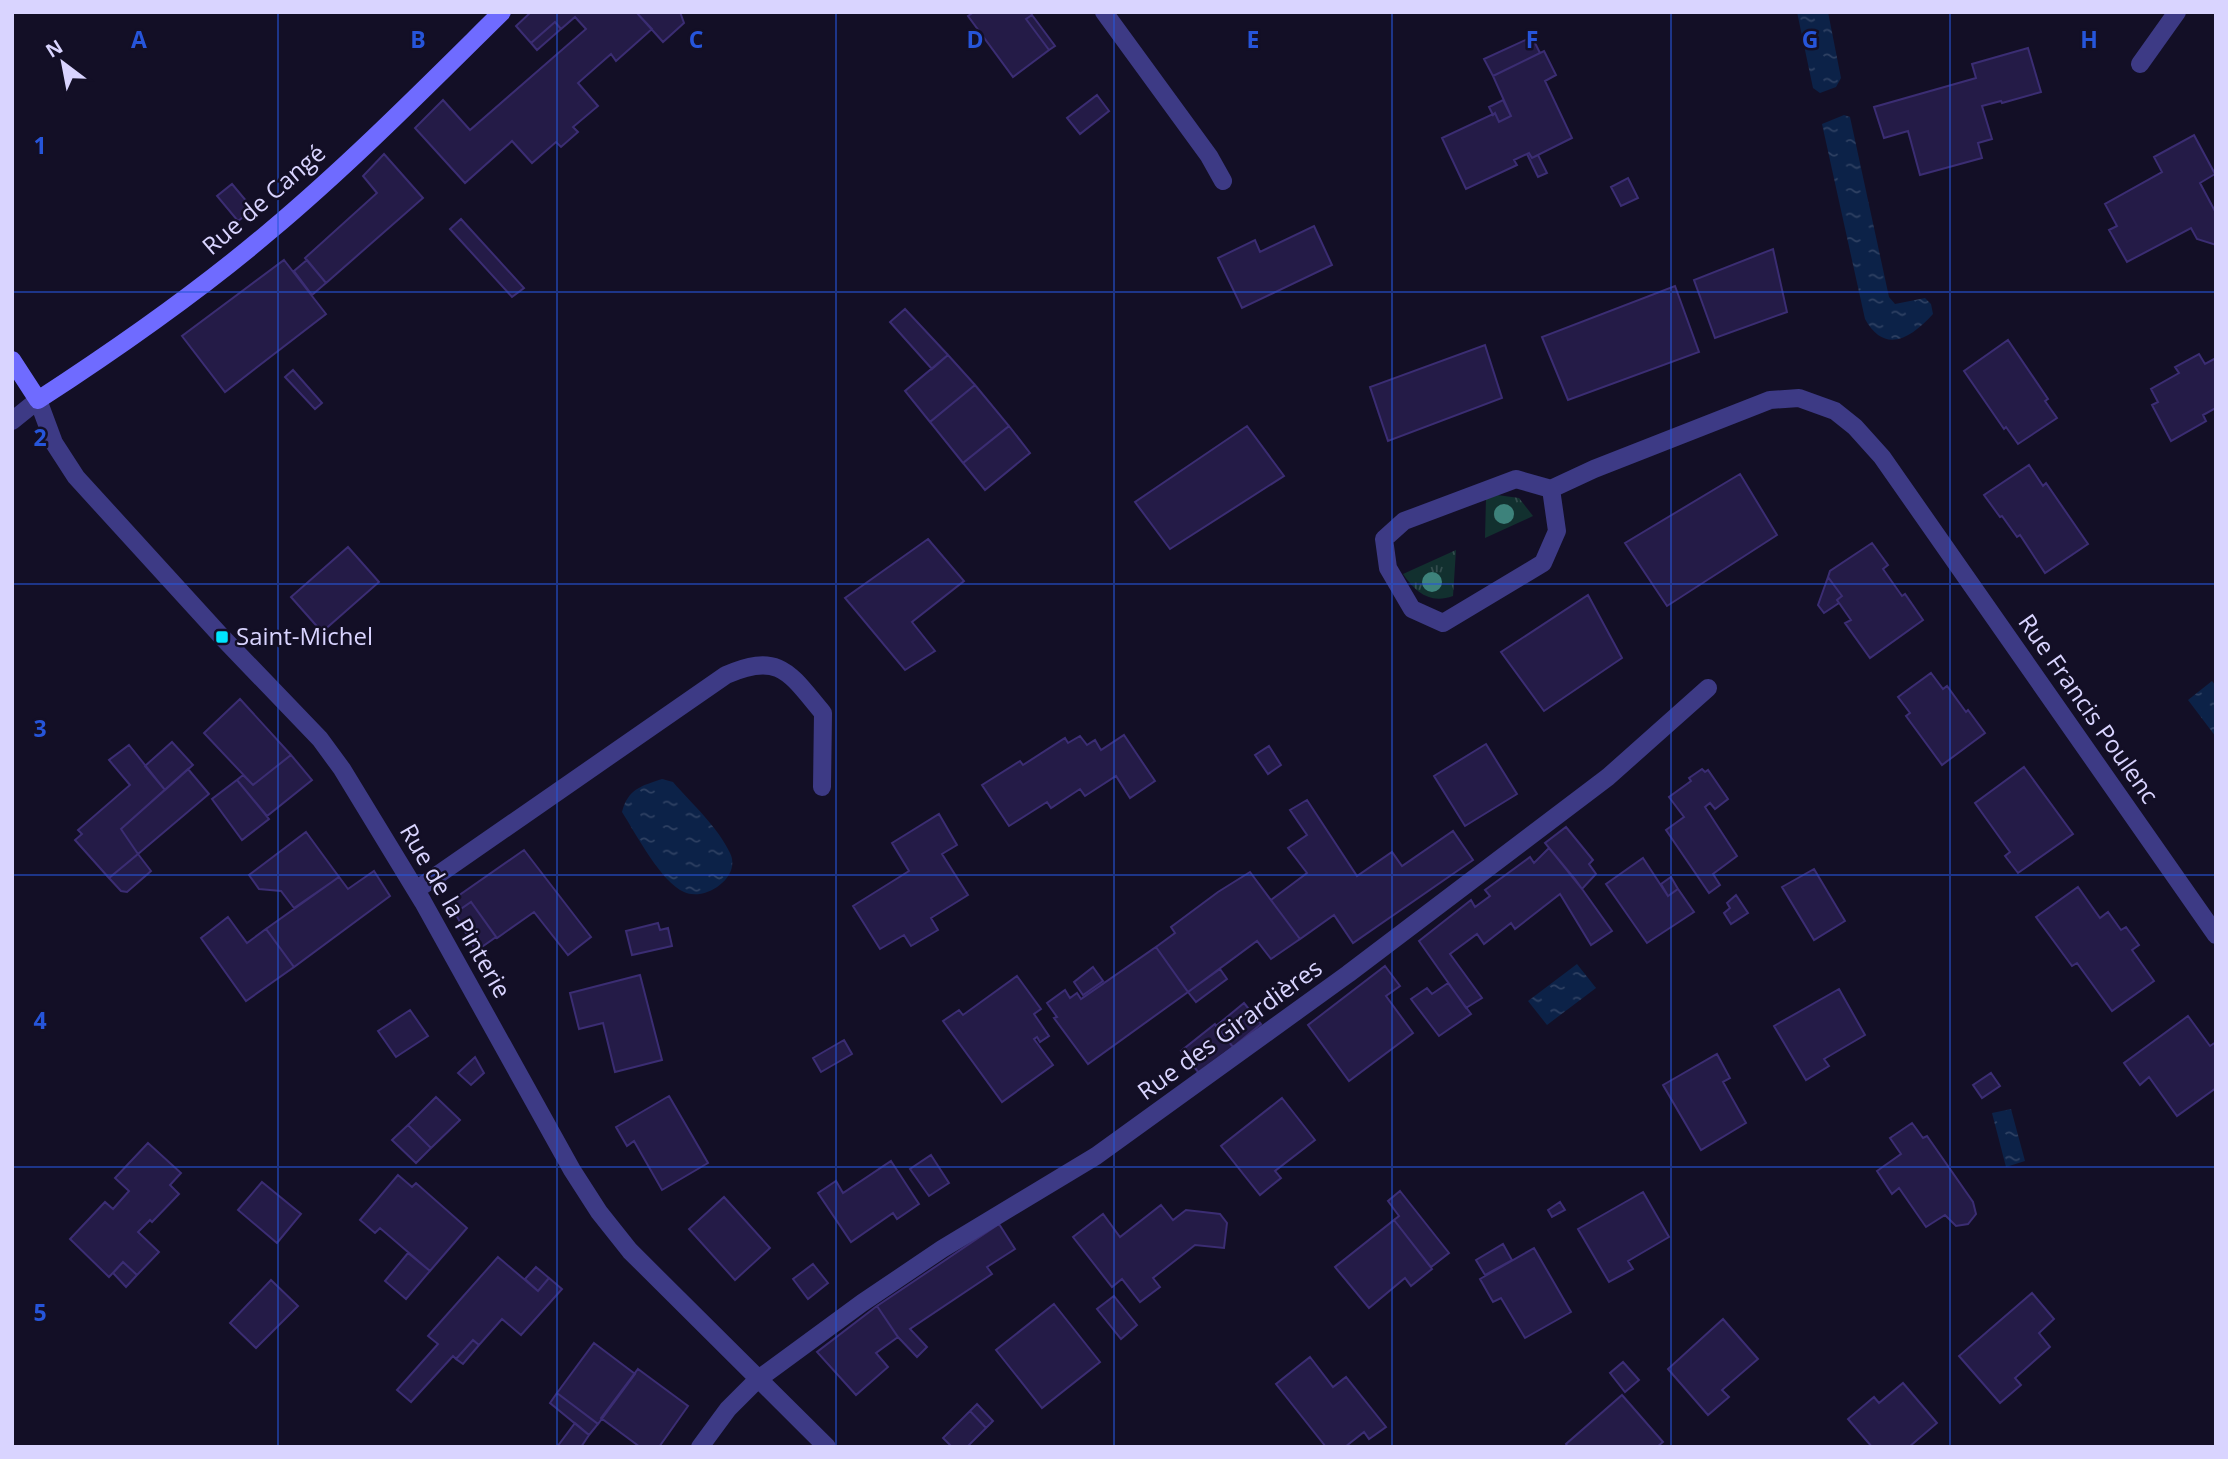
<svg xmlns="http://www.w3.org/2000/svg" width="2228" height="1459" font-family="'Open Sans',sans-serif">
<style>
.grass{fill:url(#grass-tufts)}
.water{fill:url(#water-ripples)}
.building{fill:#241b47;stroke:#3b2d73;stroke-width:2}
.lines{fill:none;stroke-linecap:round;stroke-linejoin:round}
.lane{stroke:#3d3a85;stroke-width:18}
.street{stroke:#3d3a85;stroke-width:18}
.secondary{stroke:#6f6bff;stroke-width:18}
.tree{fill:#3d827b}
.grid{fill:none;stroke:#2655da;stroke-width:2;stroke-opacity:0.55}
.poi-dot{fill:#00e5ff;stroke:#130f26;stroke-width:2.5}
.labels{text-anchor:middle;stroke-width:5;stroke-linejoin:round;paint-order:stroke}
.street-label{font-size:24px;fill:#d9d4ff;stroke:#130f26}
.poi-label{font-size:24px;fill:#d9d4ff;stroke:#130f26;text-anchor:start}
.grid-label{font-size:23px;text-anchor:middle;font-weight:bold;fill:#2655da;stroke:#130f26;stroke-width:5;stroke-linejoin:round;paint-order:stroke}
</style>
<defs>
<pattern id="grass-tufts" width="24" height="20" patternUnits="userSpaceOnUse" patternTransform="scale(1.75)"><rect width="24" height="20" fill="#12302f"/><path d="M3 7l-1-3M5 7V3M7 7l1-3M15 17l-1-3M17 17v-4M19 17l1-3" fill="none" stroke="#344d4e"/></pattern>
<pattern id="water-ripples" width="26" height="14" patternUnits="userSpaceOnUse" patternTransform="scale(1.75)"><rect width="26" height="14" fill="#0c2248"/><path d="M2 4q2-2 4 0t4 0M15 11q2-2 4 0t4 0" fill="none" stroke="#2f4163"/></pattern>
</defs>
<rect width="100%" height="100%" fill="#130f26"/>
<path class="grass" d="M1497 495 1519 498 1533 516 1485 538 1486 499Z
M1456 550 1453 596C1430 604 1416 593 1403 574Z"/>
<path class="water" d="M1797 12H1828L1841 78 1836 87 1820 93 1813 88Z
M1844 115 1850 117 1889 297 1895 304 1925 298 1931 304 1933 314C1911 338 1885 355 1865 319L1822 124Z
M2212 681 2216 686V737L2188 700Z
M662 779 673 782C692 804 718 827 730 853 742 877 705 902 684 892 661 882 636 834 622 812 628 789 641 786 662 779Z
M1577 964 1596 988 1547 1025 1528 1001Z
M2011 1109 2025 1161 2006 1167 1992 1113Z"/>
<path class="building" d="M531 12H636L652 29 616 61 611 54 578 83 598 106 573 127 578 132 561 147 556 142 532 163 512 141 465 183 415 128 443 100 470 130 586 29 575 17 561 29 555 22 531 43 516 26Z
M636 12H680L684 23 663 42Z
M974 12H1030L1032 15 1026 19 1049 50 1013 77 968 16Z
M1032 15 1055 46 1049 50 1026 19Z
M555 22 561 29 537 50 531 43Z
M1532 37 1540 53 1493 76 1484 59Z
M2028 48 2041 92 2002 103 2001 101 1982 106 1992 139 1978 143 1982 158 1920 175 1908 131 1884 138 1874 107 1976 78 1972 64Z
M1544 51 1556 75 1545 81 1572 138 1532 158 1529 153 1514 160 1517 165 1466 189 1442 138 1495 113 1499 122 1511 116 1493 76Z
M1097 95 1109 111 1080 134 1067 118Z
M1503 100 1511 116 1499 122 1495 113 1493 115 1489 107Z
M2194 135 2215 174 2200 183 2216 213V245L2197 239 2191 228 2127 262 2109 230 2117 226 2105 204 2162 172 2154 157Z
M1529 153 1532 158 1538 155 1547 173 1538 177 1527 154Z
M384 154 423 198 326 283 305 258 377 193 363 176Z
M1628 178 1638 198 1621 206 1611 187Z
M232 184 253 209 238 221 217 196Z
M461 219 524 288 512 297 450 229Z
M1314 226 1332 265 1242 308 1218 258 1255 240 1260 252Z
M1773 249 1787 312 1715 338 1694 280Z
M284 260 326 314 225 392 182 336Z
M307 260 326 283 312 295 294 271Z
M1675 286 1699 352 1568 400 1542 337Z
M905 309 948 355 932 369 890 322Z
M2008 340 2048 399 2045 401 2057 418 2018 444 2006 427 2004 429 1964 371Z
M1485 345 1502 398 1388 441 1370 387Z
M2199 354 2205 364 2216 358V408L2203 415 2206 421 2171 441 2152 405 2158 402 2151 389 2179 373 2175 367Z
M948 355 975 385 930 422 905 391Z
M293 370 322 403 315 409 285 377Z
M975 385 1009 426 963 463 930 422Z
M1009 426 1030 453 985 490 963 463Z
M1247 426 1284 476 1170 549 1135 502Z
M2029 465 2043 486 2046 483 2088 544 2045 573 2020 535 2017 537 2002 516 2000 517 1984 495Z
M1740 474 1777 535 1667 606 1625 543Z
M928 539 964 581 912 622 935 651 905 670 845 598Z
M1872 543 1888 565 1883 569 1902 596 1905 594 1923 620 1870 658 1845 623 1851 620 1837 600 1842 596 1828 577 1830 571Z
M348 547 379 582 322 632 291 597Z
M1828 577 1842 596 1837 600 1839 603 1824 613 1818 605Z
M1588 595 1622 658 1544 711 1501 652Z
M1931 673 1943 689 1947 686 1966 712 1968 710 1985 733 1942 765 1906 716 1910 713 1898 697Z
M240 699 291 755 253 785 204 733Z
M1124 735 1155 781 1130 798 1116 776 1085 796 1080 789 1051 808 1047 802 1009 826 982 785 1020 761 1023 765 1065 738 1068 743 1080 736 1087 745 1095 740 1101 750Z
M172 742 193 765 165 790 145 766Z
M1486 744 1517 794 1465 826 1434 776Z
M129 745 165 790 121 829 138 854 109 878 75 840 82 834 78 830 130 785 109 760Z
M1269 746 1281 765 1268 774 1255 755Z
M291 755 312 780 267 816 237 780 243 775 253 785Z
M2024 767 2073 834 2018 873 2005 856 2010 852 1975 803Z
M188 769 209 794 138 854 121 829Z
M1702 769 1705 772 1708 770 1728 799 1715 809 1710 803 1705 807 1737 856 1713 874 1720 885 1709 893 1666 830 1684 817 1669 797 1691 781 1689 778Z
M237 780 269 819 242 840 212 799Z
M1307 800 1357 876 1392 852 1402 866 1453 831 1473 860 1353 943 1334 915 1300 939 1271 900 1307 873 1288 848 1307 835 1290 810Z
M939 814 957 845 942 854 968 895 931 918 938 930 911 946 904 935 880 949 853 906 909 871 892 843Z
M1566 827 1593 860 1589 864 1596 874 1582 889 1545 843Z
M306 832 339 877 294 908 281 891 259 889 249 875Z
M1549 848 1575 879 1612 931 1591 945 1560 894 1515 929 1511 923 1484 944 1477 934 1450 954 1482 998 1466 1008 1419 941 1471 900 1475 907 1490 896 1485 890 1530 857 1534 863Z
M524 850 591 937 568 955 534 912 497 938 471 902 455 913 448 903Z
M138 854 151 871 127 892 121 891 109 878Z
M1643 858 1668 896 1678 889 1694 912 1647 943 1606 884Z
M1814 869 1845 921 1814 940 1782 887Z
M374 871 390 896 294 967 266 929 339 877 348 889Z
M1250 872 1300 939 1271 959 1257 941 1188 992 1156 947 1175 933 1171 927 1218 892Z
M1671 877 1678 889 1668 896 1661 884Z
M2078 887 2100 918 2108 912 2121 930 2126 927 2139 945 2132 950 2154 981 2112 1011 2077 963 2072 966 2036 917Z
M1736 895 1748 913 1731 924 1724 913 1730 908 1727 903Z
M471 902 496 937 476 951 455 913Z
M228 917 247 943 266 929 294 967 246 1001 201 938Z
M658 923 660 930 668 928 672 946 632 955 626 931Z
M1156 947 1188 992 1088 1064 1054 1018 1057 1017 1047 1003 1065 990 1070 998 1077 993 1081 999Z
M1385 966 1400 986 1386 996 1413 1033 1349 1081 1308 1025Z
M1093 967 1103 981 1083 995 1074 982Z
M1220 969 1227 979 1196 1002 1188 992Z
M640 975 662 1060 615 1072 603 1023 579 1029 570 993Z
M1017 976 1041 1009 1034 1014 1049 1036 1040 1042 1037 1037 1034 1039 1053 1065 1002 1102 943 1021 959 1010 963 1015Z
M1448 983 1471 1014 1439 1036 1411 999 1427 988 1432 994Z
M1839 989 1865 1035 1824 1059 1829 1066 1806 1080 1774 1026Z
M1244 1003 1261 1024 1233 1047 1216 1026Z
M410 1010 428 1036 396 1057 378 1031Z
M2188 1016 2210 1046 2216 1042V1088L2177 1116 2149 1077 2140 1085 2124 1063Z
M1215 1024 1233 1047 1199 1073 1181 1051Z
M844 1040 852 1054 821 1072 813 1058Z
M1717 1054 1730 1078 1723 1082 1746 1123 1701 1150 1663 1085Z
M475 1057 484 1073 471 1085 458 1073Z
M1991 1073 2000 1086 1982 1098 1973 1085Z
M669 1096 708 1163 662 1190 634 1141 627 1146 616 1127Z
M436 1097 460 1120 431 1148 408 1125Z
M1282 1098 1315 1140 1275 1171 1281 1178 1260 1195 1221 1146Z
M1912 1123 1923 1138 1927 1136 1973 1202 1976 1214 1968 1224 1956 1226 1945 1215 1926 1227 1899 1188 1892 1194 1877 1171 1901 1154 1890 1138Z
M408 1125 431 1148 416 1163 392 1140Z
M148 1143 181 1173 170 1185 179 1194 152 1222 150 1220 138 1232 159 1252 137 1275 123 1262 109 1277 70 1239 105 1202 113 1209 129 1191 115 1178Z
M931 1155 949 1183 929 1196 910 1169Z
M891 1161 919 1204 897 1219 893 1213 851 1242 818 1193 836 1181 843 1193Z
M398 1175 412 1187 416 1183 467 1228 430 1271 380 1228 375 1233 360 1220Z
M262 1182 301 1214 277 1243 238 1210Z
M1400 1191 1449 1253 1431 1267 1394 1220 1399 1216 1388 1201Z
M1643 1192 1669 1237 1628 1261 1633 1269 1609 1282 1578 1229Z
M724 1197 770 1248 735 1280 689 1229Z
M1560 1202 1565 1210 1552 1217 1548 1210Z
M1161 1205 1173 1220 1186 1210 1220 1214 1227 1223 1224 1248 1195 1245 1153 1278 1160 1287 1140 1302 1122 1279 1112 1287 1073 1237 1103 1214 1120 1237Z
M1394 1220 1432 1269 1411 1286 1405 1278 1369 1308 1335 1267Z
M999 1224 1015 1249 987 1267 992 1274 910 1329 927 1347 917 1357 898 1337 877 1306Z
M1503 1244 1512 1260 1485 1275 1476 1260Z
M1534 1248 1571 1312 1525 1338 1501 1298 1493 1302 1480 1279Z
M408 1253 430 1271 406 1299 385 1281Z
M498 1257 538 1291 549 1278 562 1289 521 1335 502 1319 479 1345 473 1340 456 1359 453 1356 411 1402 397 1390 438 1344 428 1336Z
M123 1262 137 1275 126 1287 113 1273Z
M813 1264 828 1283 808 1299 793 1279Z
M536 1267 549 1278 538 1291 525 1279Z
M271 1280 298 1306 256 1348 230 1323Z
M2032 1293 2054 1319 2039 1333 2050 1347 2015 1378 2021 1385 2000 1403 1959 1356Z
M1114 1296 1137 1325 1121 1339 1097 1309Z
M1054 1304 1100 1362 1042 1408 996 1350Z
M877 1306 898 1337 876 1353 888 1367 856 1395 817 1352Z
M1723 1319 1758 1359 1722 1390 1729 1397 1708 1415 1668 1369Z
M473 1340 479 1345 463 1364 456 1359Z
M594 1343 635 1374 598 1424 557 1393Z
M1310 1357 1333 1387 1346 1377 1386 1427 1369 1439 1364 1432 1345 1447H1326L1276 1384Z
M1623 1362 1639 1380 1625 1392 1610 1373Z
M638 1369 688 1406 659 1447H640L601 1418Z
M1903 1383 1937 1423 1909 1447H1872L1848 1419 1874 1397 1879 1403Z
M557 1393 598 1424 589 1435 550 1403Z
M1622 1395 1663 1442 1657 1447H1568L1566 1444Z
M977 1404 993 1421 986 1428 970 1411Z
M970 1411 986 1428 967 1447H952L943 1438Z
M575 1423 589 1435 581 1447H557Z"/>
<g class="lines">
<path class="lane" d="M1104 12 1209 156 1223 181"/>
<path class="street" d="M2140 64 2177 12
M12 421 38 400 54 443 76 477 222 637 320 739 342 769 423 902 572 1170 599 1212 630 1251 827 1447
M1551 489 1557 531 1543 563 1443 623 1412 609 1388 568 1384 539 1404 521 1516 479 1551 489 1594 469 1770 400 1799 398 1835 411 1855 427 1882 457 2216 935
M416 890 726 675C780 651 790 674 823 713L822 787
M700 1447 728 1409 757 1380 862 1303 942 1249 1096 1156 1348 974 1608 777 1708 688"/>
<path class="secondary" d="M12 360 38 400C118 348 197 293 270 231 351 163 427 86 502 12"/>
</g>
<g class="tree">
<circle cx="1504" cy="514" r="10"/>
<circle cx="1432" cy="582" r="10"/>
</g>
<path class="grid" d="M278 12V1447M557 12V1447M836 12V1447M1114 12V1447M1392 12V1447M1671 12V1447M1950 12V1447M12 292H2216M12 584H2216M12 875H2216M12 1167H2216"/>
<rect class="poi-dot" x="215" y="630" width="14" height="14" rx="3.5"/>
<g class="labels">
<g class="street-label">
<text transform="translate(264 200) rotate(-41)" y="8">Rue de Cangé</text>
<text transform="translate(2088 709) rotate(55)" y="8">Rue Francis Poulenc</text>
<text transform="translate(455 911) rotate(60)" y="8">Rue de la Pinterie</text>
<text transform="translate(1230 1030) rotate(-36)" y="8">Rue des Girardières</text>
</g>
<g class="poi-label">
<text x="236" y="645">Saint-Michel</text>
</g>
</g>
<g class="grid-label">
<text x="139" y="48">A</text>
<text x="418" y="48">B</text>
<text x="696" y="48">C</text>
<text x="975" y="48">D</text>
<text x="1253" y="48">E</text>
<text x="1532" y="48">F</text>
<text x="1810" y="48">G</text>
<text x="2089" y="48">H</text>
<text x="40" y="154">1</text>
<text x="40" y="446">2</text>
<text x="40" y="737">3</text>
<text x="40" y="1029">4</text>
<text x="40" y="1321">5</text>
</g>
<rect width="2228" height="1459" fill="none" stroke="#d9d4ff" stroke-width="28"/>
<g transform="translate(63 63) rotate(328)" stroke="#130f26" stroke-width="5" paint-order="stroke">
<path d="M0-5L12 26L0 18L-12 26Z" fill="#d9d4ff"/>
<text y="-10" font-size="19" font-weight="bold" text-anchor="middle" fill="#d9d4ff">N</text>
</g>
</svg>
